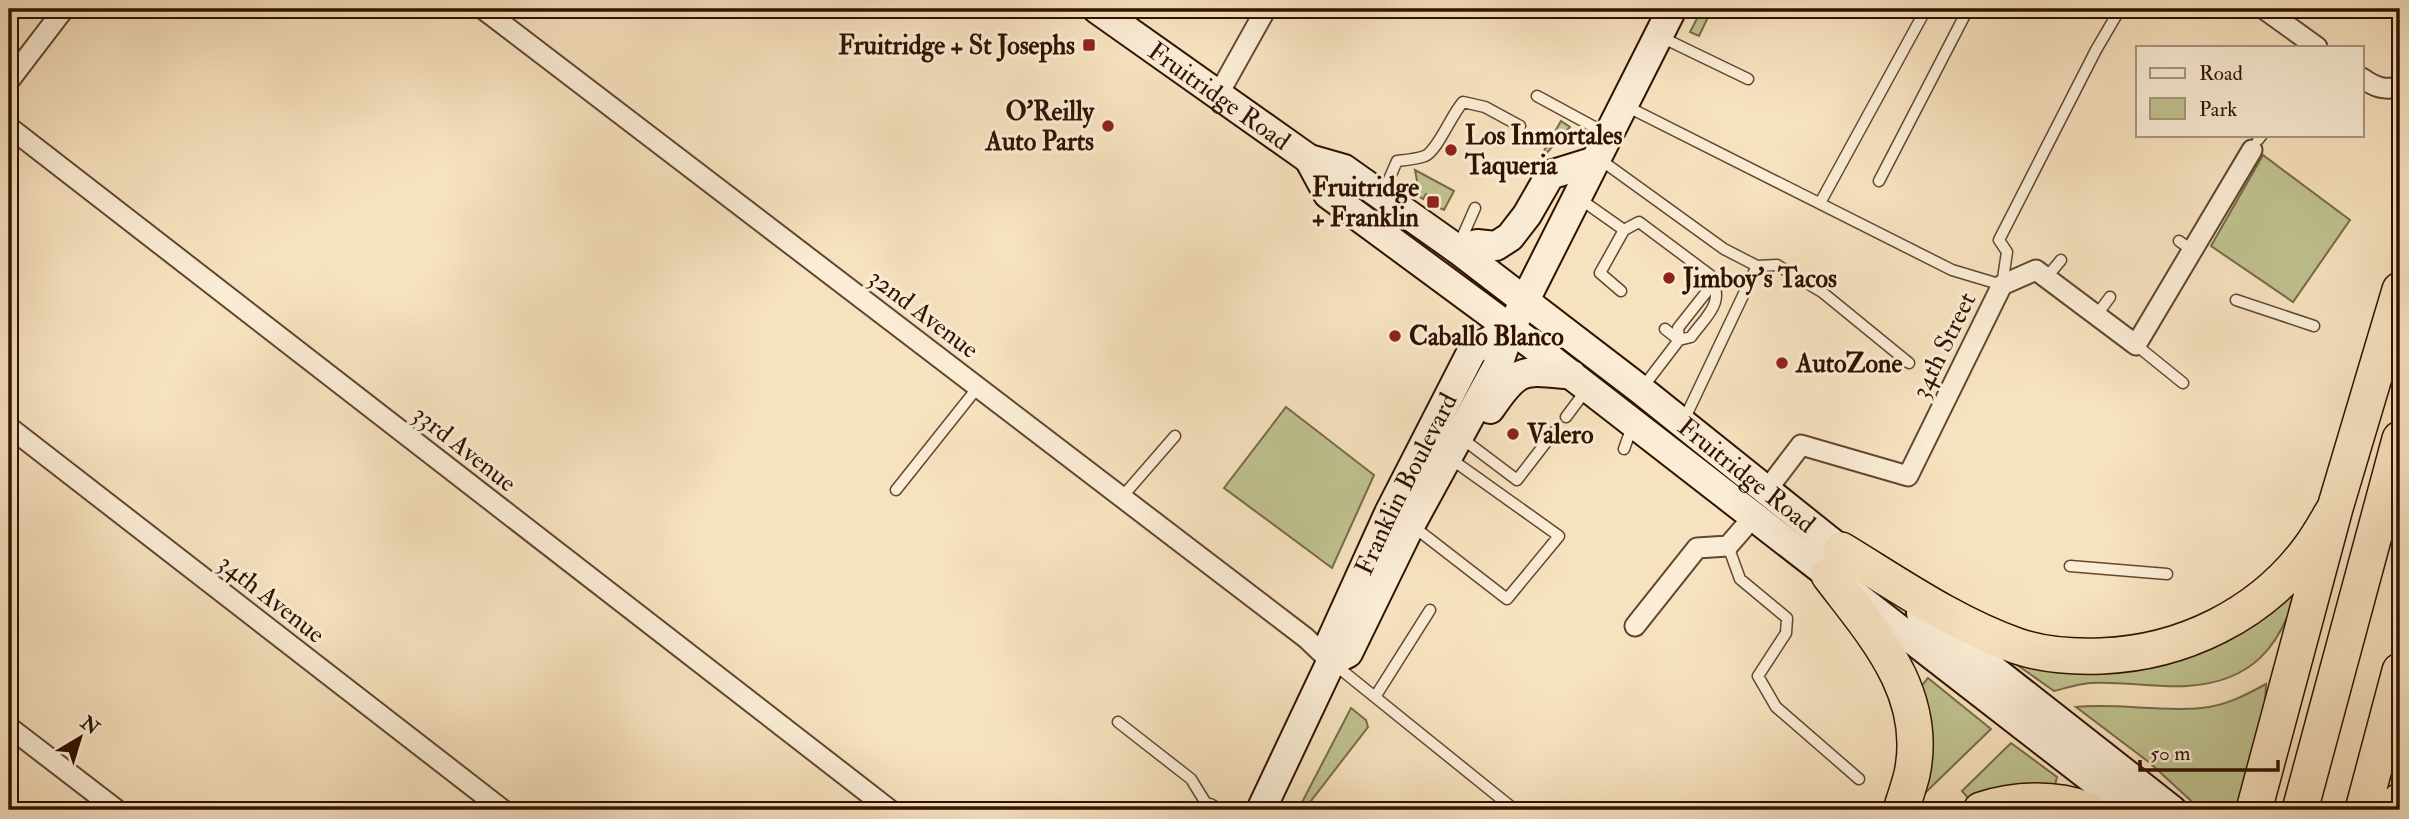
<svg xmlns="http://www.w3.org/2000/svg" width="2409" height="819" font-family="'IM FELL Double Pica',serif">
<style>
.green{fill:#bfc290;stroke:#786a48;stroke-width:2}
.lines{fill:none;stroke-linecap:round;stroke-linejoin:round}
.lane-casing{stroke:#624630;stroke-width:13}
.street-casing{stroke:#624630;stroke-width:23}
.secondary-casing{stroke:#301200;stroke-width:32}
.highway-casing{stroke:#301200;stroke-width:38}
.lane{stroke:#faecd5;stroke-width:10}
.street{stroke:#faecd5;stroke-width:19}
.secondary{stroke:#faecd5;stroke-width:28}
.highway{stroke:#f7e2bf;stroke-width:35}
.poi-dot{fill:#8f2418;stroke:#faecd5;stroke-width:2.5}
.labels{text-anchor:middle;stroke-width:6;stroke-linejoin:round;paint-order:stroke}
.poi-label{font-size:26px;font-weight:bold;fill:#301200;stroke:#faecd5;text-anchor:start}
.street-label{font-size:26px;fill:#301200;stroke:#faecd5}
</style>
<rect width="100%" height="100%" fill="#f7e2bf"/>
<filter id="stains"><feTurbulence type="fractalNoise" baseFrequency=".00286" numOctaves="4"/><feColorMatrix values="0 0 0 0 .2 0 0 0 0 .09 0 0 0 0 .02 0 0 0 .5 -.17"/></filter>
<radialGradient id="worn" r=".72"><stop offset=".6" stop-color="#630" stop-opacity="0"/><stop offset="1" stop-color="#630" stop-opacity=".3"/></radialGradient>
<path class="green" d="M1702 9H1712L1699 36 1690 32Z
M1561 121 1570 127 1536 165Z
M2263 155 2350 220 2293 302 2211 246Z
M1415 170 1454 191 1444 210 1436 206 1439 201 1426 194 1423 199 1420 197Z
M1286 407 1374 475 1332 568 1224 488Z
M2298 587C2281 646 2253 682 2187 686 2155 688 2123 681 2090 683 2078 684 2066 688 2054 691L2013 662 2095 664Z
M1928 678 1991 729 1925 793 1918 690Z
M2266 684 2265 703 2240 810H2201L2150 763 2076 707C2118 703 2159 712 2201 708 2225 706 2246 695 2266 684Z
M1351 708 1366 720 1368 727 1304 810H1298Z
M2011 743 2057 777 2055 785C2020 782 2001 785 1969 799L1962 791Z"/>
<g class="lines">
<g class="lane-casing">
<path id="lane" d="M1659 36 1748 79
M1537 96 1607 134
M1624 105 1952 270 2002 285 2007 252 1999 240 2096 50 2120 9
M2258 140 2262 135
M1598 158 1724 249 1757 266 1777 265 1822 292 1909 363
M1879 181 1968 9
M1383 193 1397 161C1406 160 1417 159 1425 156 1438 150 1451 115 1463 102L1485 107 1520 126
M1580 199 1624 230 1600 273 1621 291
M1820 203 1926 9
M1624 230 1639 222 1710 275C1726 303 1707 315 1691 337L1679 340 1678 328 1708 290 1710 275
M2179 241 2193 251
M1460 242 1475 208
M2046 278 2061 260
M2236 300 2314 326
M2096 316 2110 297
M2136 345 2183 383
M1643 387 1679 340 1665 329
M1566 417 1587 389
M1684 420 1757 266
M1468 443 1517 480 1554 432
M1624 449 1633 424
M896 490 978 387
M1122 497 1175 436
M1414 527 1507 599 1559 536 1451 459
M1728 546 1740 579 1787 618 1786 633 1758 676 1776 707 1859 779
M2070 566 2167 574
M1334 664 1515 810
M1375 697 1430 610
M1118 722 1191 779 1207 805
M1202 810 1210 804 1221 810"/>
</g>
<g class="street-casing">
<path id="street" d="M483 9 1306 638 1331 662
M2264 9 2317 47
M2362 78C2376 88 2384 90 2400 87
M9 81 64 9
M1218 95 1266 9
M9 127 890 810
M9 427 503 810
M1766 491 1801 445 1908 476 2002 285 2036 270 2136 345 2252 150
M1635 626 1697 548 1728 546 1754 516
M9 727 117 810"/>
</g>
<g class="secondary-casing">
<g id="secondary">
<path id="s1" d="M1097 9 1309 159 1344 169 1457 249 1641 390 1856 562"/>
<path d="M1309 159 1328 194 1530 343 2132 810"/>
<path d="M1457 249 1477 244 1496 246 1510 237 1527 215 1550 175 1595 161"/>
<path d="M1490 409C1519 366 1523 370 1572 375"/>
<path d="M1921 613 2172 810"/>
<path d="M1331 662 1348 653 1411 524 1498 365 1511 328 1672 9"/>
<path id="s2" d="M1261 810 1331 662 1330 643 1389 513 1472 351 1511 328"/>
</g>
</g>
<g class="highway-casing">
<path id="highway" d="M1841 550C1897 584 1954 624 2017 646 2043 655 2074 657 2101 656 2182 653 2261 615 2310 548 2319 536 2327 521 2335 508
M1829 575C1874 634 1929 693 1912 774 1909 786 1905 798 1901 810
M1981 810C2014 799 2055 797 2087 810
M2254 810 2335 508 2400 290
M2300 810 2400 439
M2363 810 2400 671
M2397 810 2400 801"/>
</g>
<use href="#lane" class="lane"/>
<use href="#street" class="street"/>
<use href="#secondary" class="secondary"/>
<use href="#highway" class="highway"/>
</g>
<g class="poi-dot">
<rect x="1082" y="38" width="14" height="14" rx="3.5"/>
<circle cx="1108" cy="126" r="7"/>
<circle cx="1451" cy="150" r="7"/>
<rect x="1426" y="195" width="14" height="14" rx="3.5"/>
<circle cx="1669" cy="278" r="7"/>
<circle cx="1395" cy="336" r="7"/>
<circle cx="1782" cy="363" r="7"/>
<circle cx="1513" cy="434" r="7"/>
</g>
<g class="labels">
<g class="poi-label">
<text x="1075" y="54" text-anchor="end">Fruitridge + St Josephs</text>
<text x="1094" y="120" text-anchor="end">O'Reilly<tspan x="1094" dy="30">Auto Parts</tspan></text>
<text x="1465" y="144">Los Inmortales<tspan x="1465" dy="30">Taqueria</tspan></text>
<text x="1419" y="196" text-anchor="end">Fruitridge<tspan x="1419" dy="30">+ Franklin</tspan></text>
<text x="1683" y="287">Jimboy's Tacos</text>
<text x="1409" y="345">Caballo Blanco</text>
<text x="1796" y="372">AutoZone</text>
<text x="1527" y="443">Valero</text>
</g>
<g class="street-label">
<text dy="9" stroke="none"><textPath href="#s1" startOffset="150">Fruitridge Road</textPath></text>
<text transform="translate(924 313) rotate(37)" y="9">32nd Avenue</text>
<text transform="translate(1943 345) rotate(-64)" y="9">34th Street</text>
<text transform="translate(465 448) rotate(38)" y="9">33rd Avenue</text>
<text dy="9" stroke="none"><textPath href="#s1" startOffset="802">Fruitridge Road</textPath></text>
<text dy="9" stroke="none"><textPath href="#s2" startOffset="359">Franklin Boulevard</textPath></text>
<text transform="translate(272 598) rotate(38)" y="9">34th Avenue</text>
</g>
</g>
<rect width="2409" height="819" fill="none" stroke="#f7e2bf" stroke-width="35"/>
<rect x="10" y="10" width="2388" height="798" fill="none" stroke="#301200" stroke-width="3.5"/>
<rect x="18" y="18" width="2374" height="784" fill="none" stroke="#301200" stroke-width="2"/>
<rect x="2136" y="46" width="228" height="91" fill="#faecd5" stroke="#a99580" stroke-width="2"/>
<rect x="2150" y="68" width="35" height="10" fill="#faecd5" stroke="#a99580" stroke-width="2"/>
<text x="2199" y="80" font-size="21" fill="#301200">Road</text>
<rect x="2150" y="98" width="35" height="21" fill="#bfc290" stroke="#a99580" stroke-width="2"/>
<text x="2199" y="116" font-size="21" fill="#301200">Park</text>
<g transform="translate(80 738) rotate(38)" stroke="#faecd5" stroke-width="5" paint-order="stroke">
<path d="M0-5L12 26L0 18L-12 26Z" fill="#301200"/>
<text y="-10" font-size="19" font-weight="bold" text-anchor="middle" fill="#301200">N</text>
</g>
<path d="M2140 760v10h138v-10" fill="none" stroke="#301200" stroke-width="3.5"/>
<text x="2150" y="760" font-size="21" fill="#301200" stroke="#faecd5" stroke-width="5" paint-order="stroke">50 m</text>
<rect width="100%" height="100%" filter="url(#stains)"/>
<rect width="100%" height="100%" fill="url(#worn)"/>
</svg>
